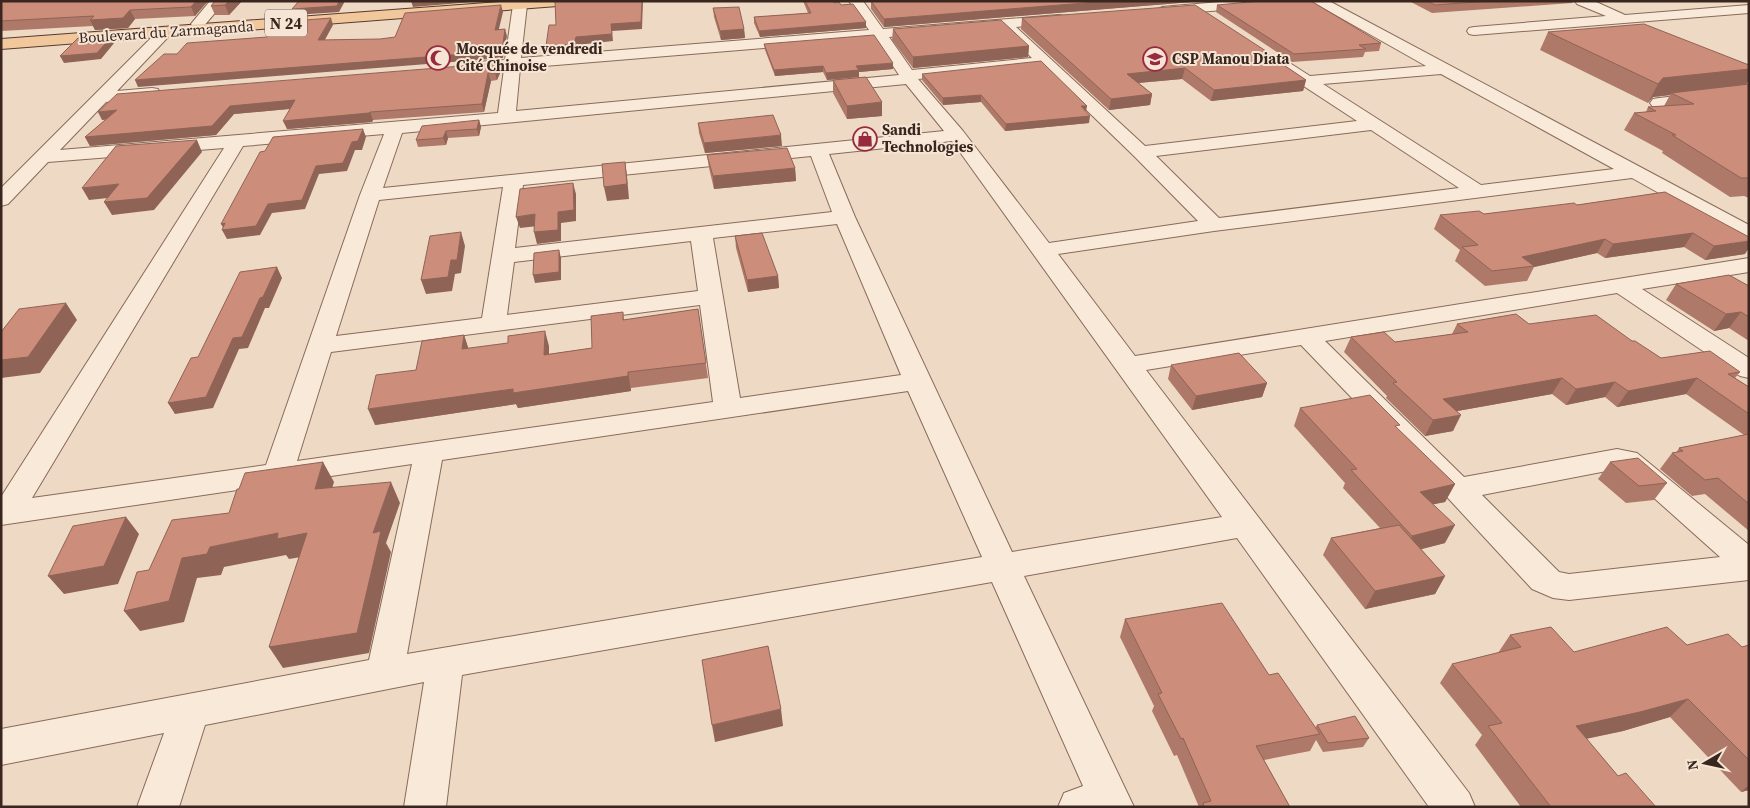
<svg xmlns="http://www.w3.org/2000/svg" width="1750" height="808" font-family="'Source Serif 4',serif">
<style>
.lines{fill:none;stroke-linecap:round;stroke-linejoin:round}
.minor-casing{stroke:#896a5a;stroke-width:2}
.major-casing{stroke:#573a2f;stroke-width:2}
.minor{fill:#f9e9d8;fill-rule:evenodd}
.major{fill:#f1c79c;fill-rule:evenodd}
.wall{fill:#af7969}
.shaded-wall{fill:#8f6355}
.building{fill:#cc8d7a;stroke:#8f6355}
.labels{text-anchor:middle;stroke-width:4;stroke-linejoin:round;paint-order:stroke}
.far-street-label{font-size:15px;fill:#39261e;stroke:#f6e5d4}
.far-poi-label{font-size:15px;font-weight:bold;fill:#39261e;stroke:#f6e5d4;text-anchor:start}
.shield{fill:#f6e5d4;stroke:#725f55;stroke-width:1}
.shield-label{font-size:16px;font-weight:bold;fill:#39261e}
</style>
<rect width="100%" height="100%" fill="#eedac4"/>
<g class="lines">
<g class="minor-casing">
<path id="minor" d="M210 1H225L203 27H193L191 24Z
M518 1 525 2 527 5 521 58 869 30 849 1H863L883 29 1059 15 1064 16 1066 19 1064 22 1016 27 1145 146 1357 121 1270 64 1268 61 1270 58H1282L1310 76 1426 66 1311 1H1329L1749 225V240L1741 239 1632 178 1214 231 1058 254 1135 356 1749 258V272L1642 289 1749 358V378L1740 376 1617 293 1325 341 1464 477 1617 449 1637 453 1749 545V580L1569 600 1553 598 1532 589 1447 497 1301 345 1146 370 1469 793 1475 807H1429L1237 538 1024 576 1134 807H1058L1064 793 1083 786 992 582 462 675 446 807H404L424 682 205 725 179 807H137L164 733 1 765V729L369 660 412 464 1 525V497L224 148 48 162 8 204 1 206V188L160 29H170L172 32 170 35 117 91 152 88 158 89 160 93 158 97 106 102 60 150 498 113 504 69 462 73 456 71 454 68 456 65 462 63 505 60 513 5ZM1001 28 1032 58 912 70 889 37ZM875 39 899 75 516 111 520 68ZM1041 66 1134 156 1198 221 1049 243 963 131 918 79ZM1441 74 1614 169 1481 185 1323 84ZM906 84 944 131 383 188 402 133ZM1371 130 1459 188 1219 218 1156 156ZM384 134 360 195 266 465 32 498 243 146ZM952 141 1222 517 1012 552 855 217 829 154ZM811 156 832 212 515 248 523 185ZM503 187 482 318 336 336 379 200ZM837 224 901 375 740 398 713 238ZM691 241 698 291 507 315 514 262ZM700 305 713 402 297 461 331 352ZM908 391 982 557 407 654 442 460ZM1617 469 1625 472 1720 557 1569 574 1559 572 1482 495Z
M1231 1H1292L1285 5 1162 15 1155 11 1162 7Z
M1575 1H1594L1625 15 1749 5V13L1474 35 1469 34 1467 31 1469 28 1474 27 1606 16 1577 4Z
M1749 88V98L1659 108 1653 107 1650 103 1653 99 1659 98Z"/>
</g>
<g class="major-casing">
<path id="major" d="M513 1H578L571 5 1 49V39Z"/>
</g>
<use href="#minor" class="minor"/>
<use href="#major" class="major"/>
</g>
<path class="wall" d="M1 1H208L195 16 135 19 128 28 95 30 93 26 1 31Z
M215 1H242L229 15H215L211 6Z
M803 1H833L834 3 841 5 866 28 760 37 754 23V17L808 13Z
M871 1H1204L884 27 871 9Z
M1409 1H1573L1572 3 1432 13Z
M1217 5 1381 43 1379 51 1365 52 1363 57 1292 62 1216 12Z
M713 8 744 29 745 38 721 40 714 17Z
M1022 18 1269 53V55L1306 80 1303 91 1211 101 1182 79 1139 83 1152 94 1150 105 1109 110 1021 29Z
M893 29 1029 46 1028 57 913 68 892 40Z
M1548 32 1749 65V80L1746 85 1749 84V198L1744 196 1730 197 1662 153 1663 151 1624 130 1634 113 1646 112 1648 107 1664 106 1670 95 1653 97 1648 103 1540 50Z
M764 44 893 69 859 72V77L827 80 823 72 775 76 765 50Z
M499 63 501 71 497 80 491 81 484 112 373 120 372 122 287 129 290 109 234 114 216 135 90 146 85 137 106 120H102Z
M922 74 1086 112 1089 123 1005 131 981 102 943 105 922 80Z
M833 80 882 102V116L847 119 833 93Z
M479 120 481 127 479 136 448 138 446 145 418 147 416 140Z
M698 123 782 146 705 153 699 133Z
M707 155 795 168 796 181 714 189 709 168Z
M1665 192 1745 254 1705 260 1684 247 1605 258 1597 253 1534 267 1527 281 1485 286 1455 261 1460 250 1434 229 1440 215 1484 214 1577 205Z
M735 236 778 276 779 288 748 292 736 248Z
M1676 284 1749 286V341L1729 328 1714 331 1666 300Z
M698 309 708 378 631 388V391L518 408 516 404 375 425 416 370 464 335 468 348 549 346V354L592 348 623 312 624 320Z
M1457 324H1529L1632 341 1661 358 1740 372 1735 378 1749 387V531L1705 494 1692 496 1660 469 1672 453H1676L1679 448 1744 435 1686 394 1617 407 1605 397 1566 405 1552 394 1457 411 1453 431 1425 436 1386 398 1387 396 1344 352 1351 337 1395 342 1452 334Z
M1171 365 1267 383 1262 397 1192 410 1168 379Z
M1300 408 1398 429 1455 484 1445 502 1433 504 1445 543 1421 549 1445 576 1435 594 1365 609 1323 555 1331 538 1380 528 1343 488 1345 483 1294 426Z
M1610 462 1667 483 1654 500 1626 503 1598 479Z
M1125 619 1269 675 1315 728 1317 725 1369 738 1363 747 1323 752 1316 740 1310 751 1264 760 1290 807H1199L1177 755 1174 756 1152 711 1154 706 1120 637Z
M1510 635 1574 652 1687 645 1742 647 1749 645V790L1741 792 1670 717 1623 731 1586 739 1618 776 1656 807H1521L1475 745 1482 735 1440 683 1452 664 1498 653Z"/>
<path class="shaded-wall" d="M196 1H208L195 16 191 7Z
M229 1H242L229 15 225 5Z
M339 1H345L339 12 294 15 292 9Z
M411 1H484L413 7Z
M642 1H643L642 29 612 31 613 41 577 45 575 52 548 54 546 46 611 24Z
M1110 1H1204L884 27V19Z
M501 5 503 12 497 37 495 30Z
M130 10 135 19 128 28 95 30 90 20Z
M331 18 333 25 321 47 318 40Z
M866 22V28L760 37 759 31Z
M505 29 507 36 503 58 138 87 135 80Z
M744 29 745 38 721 40 720 31Z
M112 36 115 42 101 59 64 63 60 56Z
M1029 46 1028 57 913 68V57Z
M499 63 501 71 497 80 495 73Z
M893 63V69L859 72V77L827 80 826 73 856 66Z
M823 66V72L775 76 774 70Z
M1185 68 1182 79 1125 84 1127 74Z
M1749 69V80L1744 87 1671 93 1670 95 1653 97 1648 103 1658 84 1663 78Z
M488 73 491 81 484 112 482 104Z
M1306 80 1303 91 1211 101 1214 90Z
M1152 94 1150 105 1109 110 1111 99Z
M981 95V102L943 105V98Z
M295 100 299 108 234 114 216 135 90 146 85 137 230 106Z
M882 102V116L847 119V106Z
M1081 106H1087L1086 112Z
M117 110 121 118 102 120 98 112Z
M370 112 373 120 372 122 287 129 283 121Z
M1090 116 1089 123 1005 131 1006 124Z
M479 120 481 127 479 136 477 129Z
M363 129 366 137 362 150H355L347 171 319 174 305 209 272 213 260 235 227 239 222 230 224 229 221 224 268 204 316 166 352 142Z
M446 131 448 138 446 145 443 138Z
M781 135 782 146 705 153 704 143Z
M197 140 202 152 154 210 112 215 104 202Z
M625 162 627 176 629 199 607 201 604 187Z
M795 168 796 181 714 189 713 176Z
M573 183 576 194V221L561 223V241L537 244 534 232 558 212Z
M119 184 126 196 89 200 82 188Z
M535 214 538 226 520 228 516 217Z
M461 232 465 246 461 273 455 274 452 291 426 294 421 280 451 260Z
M1693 233 1684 247 1605 258 1613 244Z
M1605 239 1597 253 1534 267V266L1522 257Z
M1749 241V248L1745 254 1705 260 1714 246Z
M559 250 561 258V280L535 283 533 275Z
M277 267 282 278 269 308H265L248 348 239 349 213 408 175 414 168 403 233 338Z
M778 276 779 288 748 292 747 280Z
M66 303 77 320 40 373 1 378V360Z
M1741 312 1729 328 1714 331 1726 314Z
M545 331 549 346V370L544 355Z
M464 335 469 350 462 349Z
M628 372 631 391 518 408 516 404 375 425 368 409Z
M1562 378 1552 394 1435 415 1443 399Z
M1697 378 1686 394 1617 407 1628 391Z
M1615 382 1605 397 1566 405 1576 389Z
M1267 383 1262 397 1192 410 1196 396Z
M1461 415 1453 431 1425 436 1433 420Z
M323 462 334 482 326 509 315 489Z
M391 482 400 503 386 543 391 552 369 653 283 668 269 647 373 533Z
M1455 484 1445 502 1411 509 1420 492Z
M126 517 139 534 118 584 64 594 48 576Z
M1455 525 1445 543 1403 554 1412 536Z
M278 533H307L319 554 289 559 286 555 224 567 221 575 197 578 184 622 140 631 124 611 182 558 210 547Z
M1445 576 1435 594 1365 609 1375 591Z
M1688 699 1670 717 1623 731 1560 744 1576 726Z
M781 709 783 726 715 742 712 725Z
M1749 785V790L1741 792Z"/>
<path class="building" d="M1 1H196L191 7 130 10 123 18 90 20 94 16 1 21Z
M215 1H229L225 5 211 6Z
M299 1H339L337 6 292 9Z
M555 1H642L641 22 611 24 612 34 576 37 574 44 546 46 549 25H556Z
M805 1H833L834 3 839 2 841 5 853 4 866 22 759 31 754 17 811 13Z
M871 1H1110L884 19Z
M1261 1H1311L1381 43 1359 45 1366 49 1294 54 1217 5Z
M1427 1H1489L1435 5Z
M501 5 495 30 505 29 502 51 135 80 164 54H177L187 43 267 37 280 22 331 18 318 40 380 39 395 37 405 13Z
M1195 5 1269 53H1266L1306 80 1214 90 1185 68 1127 74 1152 94 1111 99 1022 18Z
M739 7 744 29 720 31 713 8Z
M1001 20 1029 46 913 57 893 29Z
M1644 24 1749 65V69L1663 78 1658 84 1548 32Z
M874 35 893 63 856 66 859 70 826 73 823 66 774 70 764 44Z
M112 36 97 53 60 56 78 38Z
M1041 61 1087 106H1081L1090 116 1006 124 981 95 943 98 922 74Z
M499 63 495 73H488L482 104 370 112 369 113 283 121 295 100 230 106 212 126 85 137 117 110 98 112 117 94Z
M866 77 882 102 847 106 833 80Z
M1749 84V178H1741L1672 135H1676L1634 113 1656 111 1648 107 1694 104 1671 93Z
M773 115 781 135 704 143 698 123Z
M479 120 477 129 446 131 443 138 416 140 422 126Z
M363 129 358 141 352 142 343 163 316 166 302 200 268 204 256 226 222 230 225 223 221 224 260 152 265 151 273 137Z
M197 140 147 198 104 202 119 184 82 188 116 146Z
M787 148 795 168 713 176 707 155Z
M625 162 627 184 604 187 602 164Z
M573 183 574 210 558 212V230L534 232 535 214 516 217 520 189Z
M1665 192 1749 237V241L1714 246 1693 233 1613 244 1605 239 1522 257 1534 266 1492 271 1462 247 1478 245 1440 215 1479 211 1484 214 1574 203 1577 205Z
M461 232 457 260H451L448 277 421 280 430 236Z
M762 233 778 276 747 280 735 236Z
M559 250V272L533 275 534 253Z
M277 267 263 297 260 298 242 337 233 338 206 397 168 403 191 358 198 357 240 272Z
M1729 275 1749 286V317L1741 312 1726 314 1676 284Z
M66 303 28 357 1 360V332L19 309Z
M698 309 706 363 628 372V376L513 393V389L368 409 376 375 416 370 422 341 464 335 462 349 508 343V336L545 331 544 355 592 348 591 316 623 312V320Z
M1516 314 1529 324 1596 315 1632 341H1635L1661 358 1710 351 1740 372 1728 374 1749 387V414L1697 378 1628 391 1615 382 1576 389 1562 378 1443 399 1461 415 1433 420 1393 383 1397 382 1351 337 1384 332 1395 342 1468 332 1457 324Z
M1239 353 1267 383 1196 396 1171 365Z
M1370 395 1400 425 1395 426 1455 484 1420 492 1455 525 1412 536 1351 470 1357 469 1300 408Z
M1749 434V504L1718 478 1705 480 1672 453 1683 451 1679 448Z
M1638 458 1667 483 1639 486 1610 462Z
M323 462 315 489 391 482 373 533 381 531 357 633 269 647 307 533 277 539 278 533 210 547 207 554 182 558 169 601 124 611 137 572 149 570 172 520 229 513 237 489H239L245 473Z
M126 517 104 566 48 576 73 526Z
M1399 525 1445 576 1375 591 1331 538Z
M1222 603 1269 675 1278 673 1320 734 1256 746 1290 807H1204L1203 803 1211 801 1183 738 1181 739 1158 694 1162 693 1125 619Z
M1551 627 1574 652 1667 627 1687 645 1728 634 1742 647 1749 645V760L1688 699 1640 712 1576 726 1618 776 1626 773 1656 807H1551L1488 726 1502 723 1452 664 1521 647 1510 635Z
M768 646 781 709 712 725 702 660Z
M1355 716 1369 738 1328 743 1317 725Z"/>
<defs>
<g id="mosque-ring" transform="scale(1.25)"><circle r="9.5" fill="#f6e5d4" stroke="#982a40" stroke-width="1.5"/><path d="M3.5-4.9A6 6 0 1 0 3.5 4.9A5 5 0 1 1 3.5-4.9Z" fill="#982a40"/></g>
<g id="school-ring" transform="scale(1.25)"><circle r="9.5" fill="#f6e5d4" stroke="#982a40" stroke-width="1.5"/><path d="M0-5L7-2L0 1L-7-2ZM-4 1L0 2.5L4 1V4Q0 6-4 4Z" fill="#982a40"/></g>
<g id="shop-ring" transform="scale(1.25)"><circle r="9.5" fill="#f6e5d4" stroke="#982a40" stroke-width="1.5"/><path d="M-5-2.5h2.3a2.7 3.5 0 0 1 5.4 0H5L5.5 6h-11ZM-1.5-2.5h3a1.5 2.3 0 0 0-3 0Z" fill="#982a40"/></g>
</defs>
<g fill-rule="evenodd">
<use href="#mosque-ring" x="438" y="58"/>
<use href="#school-ring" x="1155" y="59"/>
<use href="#shop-ring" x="865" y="139"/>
</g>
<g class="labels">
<g class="far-street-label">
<text transform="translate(166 32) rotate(-4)" y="5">Boulevard du Zarmaganda</text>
</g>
<g class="far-poi-label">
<text x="456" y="54">Mosquée de vendredi<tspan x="456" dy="17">Cité Chinoise</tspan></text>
<text x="1172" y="64">CSP Manou Diata</text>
<text x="882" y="135">Sandi<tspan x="882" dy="17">Technologies</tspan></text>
</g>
<rect class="shield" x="265" y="9.5" width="42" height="27" rx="4"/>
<g class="shield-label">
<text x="286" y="29">N 24</text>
</g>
</g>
<rect width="1750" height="808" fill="none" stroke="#39261e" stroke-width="5"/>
<g transform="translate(1705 763) rotate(261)" stroke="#f6e5d4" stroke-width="4" paint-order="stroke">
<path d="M0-4L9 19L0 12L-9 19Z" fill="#39261e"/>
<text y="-8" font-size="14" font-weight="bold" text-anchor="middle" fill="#39261e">N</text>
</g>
</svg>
